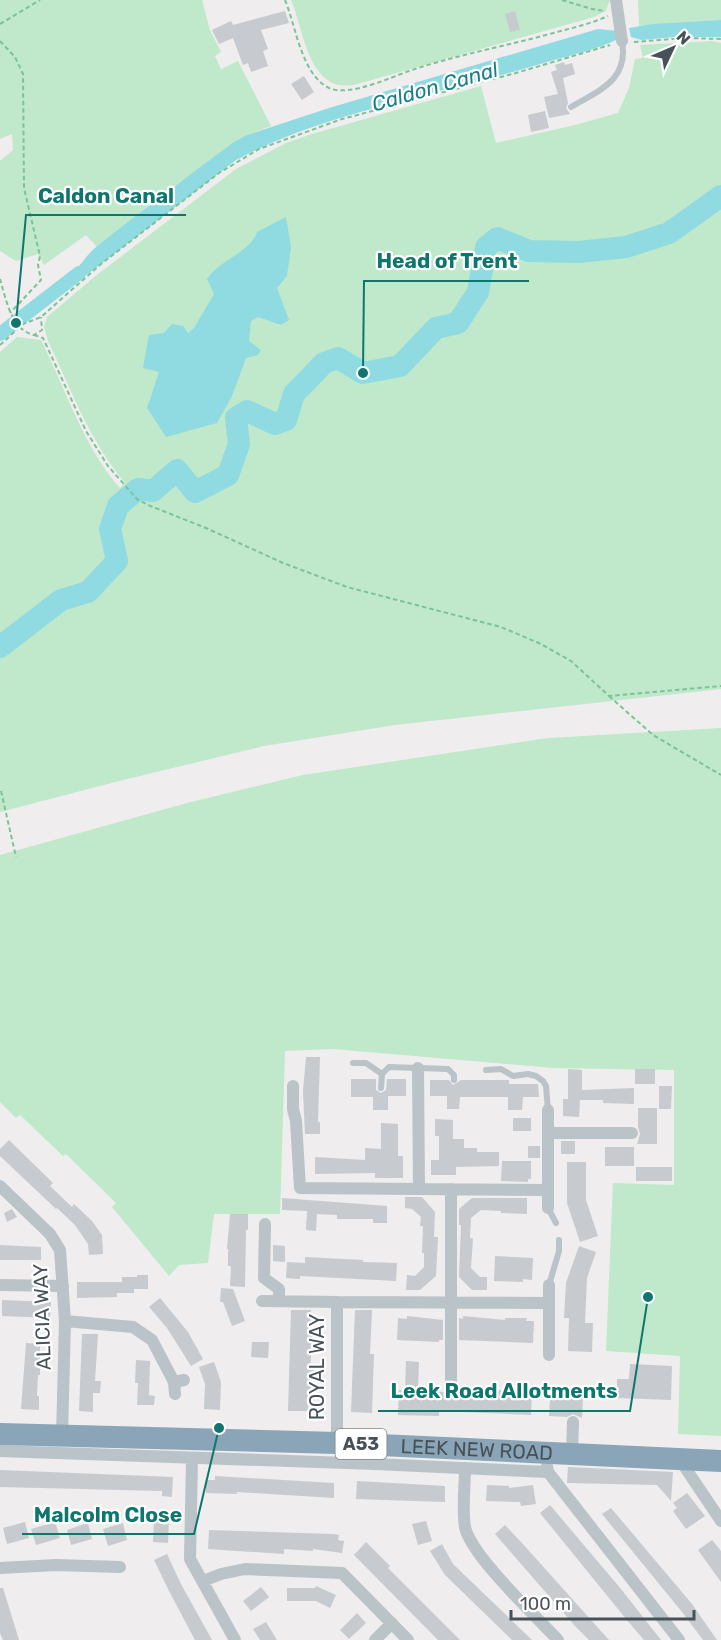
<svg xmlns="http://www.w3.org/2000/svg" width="721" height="1640" font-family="Rubik,sans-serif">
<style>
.green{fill:#bfe9ca}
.water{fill:#90dae2}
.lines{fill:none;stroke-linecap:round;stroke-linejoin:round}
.canal{stroke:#90dae2;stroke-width:14}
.river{stroke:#90dae2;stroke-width:22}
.building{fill:#c7cacf}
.path{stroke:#7bc397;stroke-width:2;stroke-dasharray:4.5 3;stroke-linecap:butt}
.lane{stroke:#b9c3c8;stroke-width:6}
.street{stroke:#b9c3c8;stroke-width:12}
.highway{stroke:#89a5b7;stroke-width:22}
.labels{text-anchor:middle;stroke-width:4.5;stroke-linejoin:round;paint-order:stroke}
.shield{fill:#fff;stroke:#7e868a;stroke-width:1.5}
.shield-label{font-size:18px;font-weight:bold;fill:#475258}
.street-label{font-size:20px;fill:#475258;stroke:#fff}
.water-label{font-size:21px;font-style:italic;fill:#1a7f8a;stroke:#fff}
.leader{fill:none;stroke:#0f766e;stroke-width:2}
.callout-dot{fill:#0f766e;stroke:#fff;stroke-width:2}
.callout-label{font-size:21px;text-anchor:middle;font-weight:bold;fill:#0f766e;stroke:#fff;stroke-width:4.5;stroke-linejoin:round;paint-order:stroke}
</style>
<rect width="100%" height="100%" fill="#efeded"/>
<path class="green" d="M0 0H202L210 30 221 52 215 56 221 69 238 61 271 126 247 135 158 198 97 247 86 235 44 265 38 254 16 261 0 251V161L13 150 12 134 0 139Z
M291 0H610L606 11 594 17 354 85C349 85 344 86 339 85 307 78 302 25 291 0Z
M638 0H721V20L639 26Z
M712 41 721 43V689L395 725 264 746 119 781 0 812V352L17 337 41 340C66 390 83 446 120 488L125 483C88 438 72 391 48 341L44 327 47 317 98 274 236 169 286 143 312 134 481 86 496 143 575 125 618 113 629 88 635 59 643 58 640 45Z
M721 728V1436L678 1434 680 1356 606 1351 613 1183 674 1185V1070L553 1068 333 1049 285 1051 280 1214H214L208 1263 179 1265 169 1276 112 1207 116 1203 66 1154 63 1156 20 1115 16 1118 0 1102V855L187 803 303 775 548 738Z"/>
<path class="water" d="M721 20V37H675L642 40 631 37 629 28 653 24Z
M598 29 618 31 620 38C595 51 565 56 537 65 438 95 328 111 236 160L88 274 75 279 67 285 64 282C77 272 84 257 96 247 141 211 187 177 234 142L247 135 329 108Z
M286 217 291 247 287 276 277 288 289 320 281 325 258 317 251 321 249 341 261 350 258 355 246 358 232 396 217 423 166 437 147 408 159 372 143 368 149 335 164 333 172 324 183 326 188 333 194 328 214 294 207 279C219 260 250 253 257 232Z"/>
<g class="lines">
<path class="canal" d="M0 334 79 273"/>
<path class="river" d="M0 647 61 600 88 592 117 561 110 529 118 506 138 489 153 491 177 470 195 492 228 475 239 444 236 418 247 411 275 424 286 420 294 394 324 363 338 358 363 373 400 366 436 328 458 323 478 292 486 247 497 238 529 251 579 252 626 247 669 233 721 196"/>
</g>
<path class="building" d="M285 11 289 23 261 30 268 49 263 51 268 66 251 72 248 63 243 65 233 38 219 44 212 30 231 21 233 25Z
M515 11 520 30 510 32 505 14Z
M564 62 565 65 572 63 575 74 563 78 568 103 566 108 570 114 549 118 544 97 558 94 551 72 557 70 555 65Z
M304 76 314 92 302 100 291 84Z
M545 111 549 128 531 132 528 115Z
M306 1057H320L318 1122H320V1134H305L303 1091Z
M568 1069 582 1070V1090L634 1088V1104L603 1103V1100H580L579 1117 563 1116V1099H568Z
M635 1069H655V1084H635Z
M351 1079H376V1090L381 1093 386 1090 387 1079H406V1096H388V1110H373V1097H351Z
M430 1080H449L453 1085 461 1080H509V1084H538L539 1097H523L522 1110H508V1097H460L459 1109H447V1096H430Z
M659 1086H672L671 1109H659Z
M638 1108H657V1144H637L640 1134 638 1127Z
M513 1118H531V1131H513Z
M435 1119 453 1120V1139H464V1148H477V1152H499V1166L456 1167V1175H431V1160H439V1136H435Z
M381 1123 398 1124V1156H403V1178H375V1173L315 1174V1157L365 1160V1148L381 1149Z
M9 1140 53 1183 50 1186 72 1207 74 1204 92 1221 102 1235 103 1254 89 1255 88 1244 75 1225 57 1208 56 1209 0 1156V1149Z
M561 1141H575V1154H561Z
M528 1146H540V1158H528Z
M605 1147H634V1166H605Z
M502 1161H531V1179H528V1182L501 1181Z
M567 1162H586V1200L598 1236 580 1242 567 1203Z
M636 1167H672V1181H636Z
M405 1197H422L435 1212 434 1237H438L436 1276 420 1290H406L407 1275 415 1276 424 1267V1253H422L423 1226H420L421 1217 412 1209 405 1208Z
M282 1198 387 1206V1223H373V1219H337V1215L317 1214 316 1231 306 1230 307 1211 282 1210Z
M472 1198H527V1214L501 1213V1211L481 1210 471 1218 470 1238H473L471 1268 480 1277H487V1290H472L459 1277 461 1225H459V1209Z
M12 1209 17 1217 7 1222 4 1213Z
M230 1214H248V1230H246L245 1287 230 1286 231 1266H228V1249H227Z
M0 1245 41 1247V1260H0Z
M273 1245 285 1246V1262L273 1261Z
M579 1246 596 1252 587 1278 585 1323H593L592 1352 568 1351 569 1318H564L566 1283Z
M495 1256 533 1258 532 1280 523 1279V1282L494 1281Z
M305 1257 363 1260V1262L397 1263 396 1281 300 1276V1279L286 1278 287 1262 305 1263Z
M137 1275H148V1289H134V1293H117V1297L77 1298V1282H122V1277H137Z
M221 1288 233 1289 245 1321 232 1326 223 1302H220Z
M160 1298 188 1332 203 1359 191 1366 167 1328 149 1307Z
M2 1300 51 1302 50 1318 2 1316Z
M291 1310H311V1318H314L310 1369H315L314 1392H309L308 1411H288Z
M355 1310H372L370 1354H374L372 1413 351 1412Z
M407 1316 443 1320V1340H439V1342L397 1340 398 1318 407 1319Z
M463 1316 505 1320V1318H527L526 1321H534L533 1343 459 1340V1318L463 1319Z
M82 1334H98L95 1381H101L100 1393H93V1412L79 1411Z
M252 1342H269L268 1358 251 1357Z
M26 1343 40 1344V1375H38L37 1396H39V1410L21 1409Z
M136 1360 150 1361 149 1395 155 1396 154 1405H137L138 1383H135Z
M406 1361 419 1362 418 1391 446 1392V1389L532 1391 531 1415 439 1411V1416L398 1415 399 1390H405Z
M214 1362 221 1382 220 1410 204 1409 205 1384 199 1367Z
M630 1364 672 1366 671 1400 617 1398V1379H629Z
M550 1396 583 1397 582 1418 573 1414 567 1417 549 1416Z
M568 1467 673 1472 671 1501 657 1485 567 1483Z
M0 1470 173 1477 172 1497 162 1496V1491L0 1487Z
M215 1476 334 1483V1498L237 1492V1494L206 1493V1480H215Z
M357 1481 445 1486V1502L356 1499Z
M487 1485 509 1486V1488L533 1485 536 1504 521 1506 520 1502 486 1501Z
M687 1493 705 1516 686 1529 673 1511 677 1508 673 1503Z
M550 1505 621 1589 661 1640H644L626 1619 540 1513Z
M611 1508 692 1604 717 1640H703L682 1612 602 1514Z
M154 1517 169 1518 168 1543 153 1542Z
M426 1521 432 1541 418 1545 412 1524Z
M25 1522 29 1538 7 1544 3 1528Z
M55 1522 60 1538 36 1545 31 1529Z
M88 1523 92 1539 71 1545 67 1530Z
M123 1523 127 1540 108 1546 103 1529Z
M505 1525 522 1543 609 1640H589L576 1627 495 1534Z
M209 1530 332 1534 339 1535 338 1540 344 1541 342 1553 313 1549V1551L284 1549V1554L208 1549Z
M712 1540 721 1551V1582L698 1550Z
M366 1542 390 1566 388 1568 460 1640H438L354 1555Z
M442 1544 453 1564 532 1640H512L445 1575 430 1551Z
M167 1554 181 1584 212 1640H195L169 1591 154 1560Z
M316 1586 336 1595 330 1608 316 1601H287V1588H315Z
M261 1587 269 1597 251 1611 243 1601Z
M0 1588H3L19 1640H3L0 1633Z
M357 1613 366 1623 349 1639 340 1630Z
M266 1622 277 1640H260L253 1629Z"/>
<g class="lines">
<path class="path" d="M285 0C296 26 301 74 329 88 349 97 389 78 409 71 453 56 501 47 546 35 567 29 588 25 608 16
M562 0 592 9 605 11
M0 24 40 0
M0 41 15 57 23 74 24 188 40 256 38 265 41 280 10 313
M634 42 686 38 721 39
M0 279C6 299 11 330 34 335L42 330 41 317
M34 335 43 338 86 431 108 466 137 499 148 505 206 528 283 563 347 587 501 627 541 644 571 661 609 696 721 686
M0 345 23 324 41 317 101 264 219 173 259 149 342 119 516 73 610 45
M609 696 653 735 721 775
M1 791 16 857"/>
<path class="lane" d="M571 107C600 90 629 80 622 41
M353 1063H366L382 1074
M486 1070 501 1069 513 1076 528 1074 536 1076 543 1081 546 1086 548 1110
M381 1088 382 1074 389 1067 448 1069 454 1075V1080
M548 1208 556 1223
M549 1285 559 1251V1240"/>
<path class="street" d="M616 0 622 41
M418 1068 419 1189
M293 1086V1109L296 1121 300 1188 548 1190
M548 1110V1208
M548 1133H632
M0 1186 50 1234 60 1250 65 1321 62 1436
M451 1189V1381
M265 1224 264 1278 279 1289V1301
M0 1285 63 1286
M262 1301 337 1302
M65 1321 133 1327 152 1340 174 1382
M549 1355V1285
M175 1394 174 1382 184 1380
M337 1443V1302L549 1303
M0 1451 375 1464 548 1472
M572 1455 573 1422
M192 1459 190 1559 235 1640
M680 1460 721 1521
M547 1466 548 1472 679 1640
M465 1468C465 1486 462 1509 465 1527 471 1556 536 1616 558 1640
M0 1568 56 1565 120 1567
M203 1581 221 1574 245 1569 342 1573 408 1640
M375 1640 392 1623"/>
<path class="highway" id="s1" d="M0 1434 337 1443 721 1461"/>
</g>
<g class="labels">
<rect class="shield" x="335.5" y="1429" width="51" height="30" rx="4.5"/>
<g class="shield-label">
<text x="361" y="1450">A53</text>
</g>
<g class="street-label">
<text transform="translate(42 1317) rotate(-92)" y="7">ALICIA WAY</text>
<text transform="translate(317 1367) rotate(-90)" y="7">ROYAL WAY</text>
<text dy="7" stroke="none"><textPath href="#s1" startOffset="477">LEEK NEW ROAD</textPath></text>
</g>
<g class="water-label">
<text transform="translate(435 87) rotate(-16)" y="7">Caldon Canal</text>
</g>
</g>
<path class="leader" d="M16 323L26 215H186M363 373L364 281H529M648 1297L630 1411H378M219 1428L194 1534H22"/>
<g class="callout-dot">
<circle cx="16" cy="323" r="6"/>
<circle cx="363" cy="373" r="6"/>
<circle cx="648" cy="1297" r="6"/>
<circle cx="219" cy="1428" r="6"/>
</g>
<g class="callout-label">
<text x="106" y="203">Caldon Canal</text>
<text x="447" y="268">Head of Trent</text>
<text x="504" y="1398">Leek Road Allotments</text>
<text x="108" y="1522">Malcolm Close</text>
</g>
<g transform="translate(673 48) rotate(46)" stroke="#ffffff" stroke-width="4.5" paint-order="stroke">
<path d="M0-4.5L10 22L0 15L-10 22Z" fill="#475258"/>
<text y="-9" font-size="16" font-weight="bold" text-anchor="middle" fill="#475258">N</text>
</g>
<path d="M511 1610v9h183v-9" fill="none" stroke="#475258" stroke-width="3"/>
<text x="520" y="1610" font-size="18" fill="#475258" stroke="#ffffff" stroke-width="4.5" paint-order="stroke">100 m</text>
</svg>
